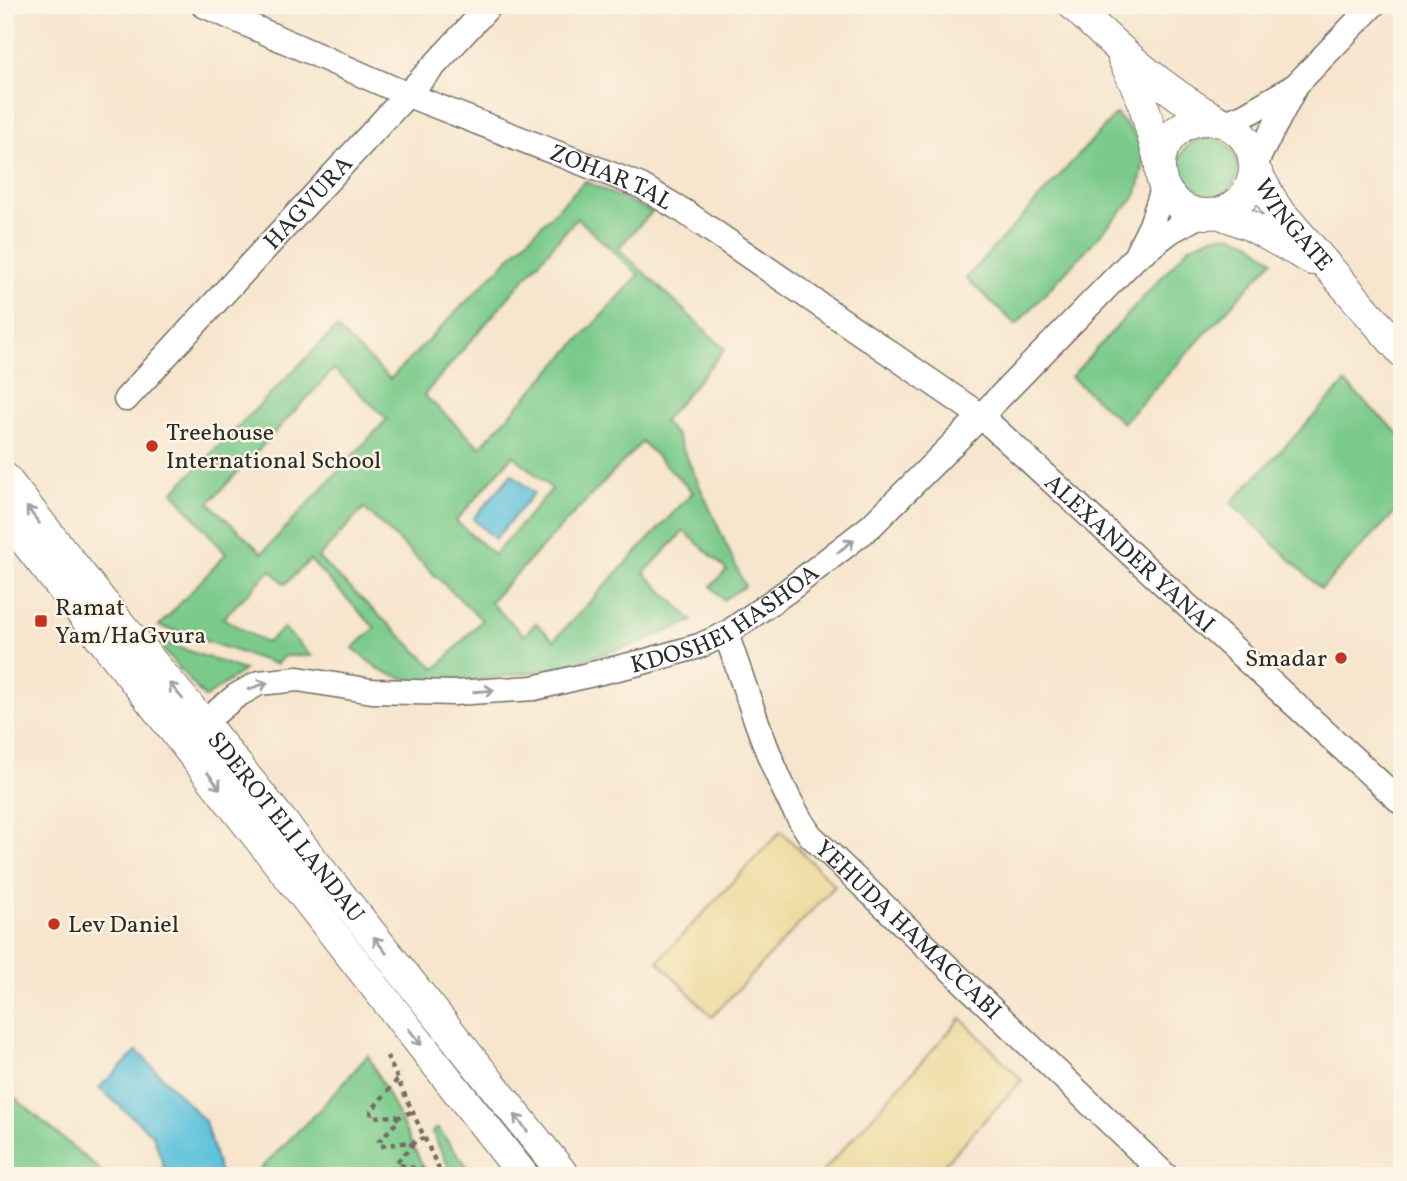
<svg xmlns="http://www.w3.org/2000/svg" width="1407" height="1181" font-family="Vollkorn,serif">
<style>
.green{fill:#7aca8b;stroke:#527a5b;stroke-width:2;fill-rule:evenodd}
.sand{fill:#eeda9e;stroke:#8c8264;stroke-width:2}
.water{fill:#5ec2dc;stroke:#447684;stroke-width:2}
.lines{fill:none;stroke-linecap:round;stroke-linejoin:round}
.minor-casing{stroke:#726c64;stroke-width:27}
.tertiary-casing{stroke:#726c64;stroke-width:32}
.path{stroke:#726c64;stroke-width:4.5;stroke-dasharray:5 5;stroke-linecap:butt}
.minor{stroke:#fff;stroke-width:24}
.tertiary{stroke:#fff;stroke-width:30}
.oneway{stroke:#a0a0a0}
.poi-dot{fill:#c8321e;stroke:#fcf5e5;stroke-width:2.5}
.labels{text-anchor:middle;stroke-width:5;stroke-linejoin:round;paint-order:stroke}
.street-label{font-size:24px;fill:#2b2b2b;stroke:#fcf5e5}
.poi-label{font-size:24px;fill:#2b2b2b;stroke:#fcf5e5;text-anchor:start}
</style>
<rect width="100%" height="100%" fill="#fcf5e5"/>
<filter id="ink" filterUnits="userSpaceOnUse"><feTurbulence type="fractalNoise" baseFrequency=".0143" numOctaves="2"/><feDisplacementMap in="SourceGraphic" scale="14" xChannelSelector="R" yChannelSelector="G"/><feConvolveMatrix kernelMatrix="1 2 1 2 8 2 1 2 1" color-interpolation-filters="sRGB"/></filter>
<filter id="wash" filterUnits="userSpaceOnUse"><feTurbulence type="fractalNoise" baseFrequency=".00686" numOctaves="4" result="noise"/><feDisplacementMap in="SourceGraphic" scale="28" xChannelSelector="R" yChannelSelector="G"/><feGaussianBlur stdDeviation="1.57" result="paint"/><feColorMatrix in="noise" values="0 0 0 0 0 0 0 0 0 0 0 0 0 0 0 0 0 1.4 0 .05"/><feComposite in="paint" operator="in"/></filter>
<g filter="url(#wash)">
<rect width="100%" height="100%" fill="#f7e5cd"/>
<path class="green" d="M1116 114C1146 146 1149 153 1136 196L1016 325 966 278Z
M1178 168a30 30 0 1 1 60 0a30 30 0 1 1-60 0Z
M585 181 652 212 618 248 725 349 663 422 677 436 745 586 723 600 711 586 727 570 684 531 644 573 693 621 636 644 552 669 473 681 423 684 381 671 353 648 375 628 310 560 285 584 271 570 223 618 266 643 284 628 311 656H284L276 664 159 626 226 554 173 492 336 328 390 379ZM577 218 639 275 480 447 424 395ZM334 369 387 419 262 553 209 503ZM642 442 693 492 554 640 536 623 524 635 490 602ZM513 455 552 489 494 555 456 521ZM364 508 482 620 436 669 318 558Z
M1232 235 1250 242 1273 260 1123 423 1071 377 1190 246 1215 236Z
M1345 383 1402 437V505L1321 589 1231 503Z
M163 642 244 670 205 698 159 645Z
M368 1055 428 1176H253L321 1108Z
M5 1087 21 1103 107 1176H5Z
M435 1129H438L475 1176H453L432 1132Z"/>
<path class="sand" d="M781 831 835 886 712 1017 658 961Z
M961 1018 1022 1080 933 1176H819Z"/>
<path class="water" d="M512 474 534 493 495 539 473 519Z
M137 1051 205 1121 220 1174 167 1176 153 1135 99 1088Z"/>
</g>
<g filter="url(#ink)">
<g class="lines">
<g class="minor-casing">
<g id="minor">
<path id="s1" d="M203 5 408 95 641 186 685 212 981 416 1402 803"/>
<path d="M1226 123 1245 115 1293 87"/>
<path d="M1255 164 1296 85 1373 5"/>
<path d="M1136 255 1151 225 1164 186"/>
<path id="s2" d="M126 399 490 5"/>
<path id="s3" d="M726 634C750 699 771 778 810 835L1166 1176"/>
<path id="s4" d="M207 727 213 715 236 696 259 683 298 679 372 691 454 693 534 688 643 662 699 646 726 634 786 592 871 526 981 416 1134 259 1171 231 1202 214"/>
</g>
</g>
<g class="tertiary-casing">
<g id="tertiary">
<path d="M1073 5C1118 49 1162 89 1217 120"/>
<path d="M1123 59 1142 99 1160 164"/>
<circle cx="1207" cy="167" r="47"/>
<path id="s5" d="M1255 169 1276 207 1402 352"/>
<path d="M1218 213 1249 225 1312 260"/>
<path id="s6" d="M5 478 120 624 207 727 565 1176"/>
<path d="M5 516 524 1176"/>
</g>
</g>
<path class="path" d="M387 1056 442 1176
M397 1080 371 1111 372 1117 396 1116 399 1120 379 1141 381 1146 410 1142 412 1146 397 1162 400 1165 441 1174
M397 1118 411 1112
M411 1144 424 1138"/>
<use href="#minor" class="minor"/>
<use href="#tertiary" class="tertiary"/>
</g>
<defs><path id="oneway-shaft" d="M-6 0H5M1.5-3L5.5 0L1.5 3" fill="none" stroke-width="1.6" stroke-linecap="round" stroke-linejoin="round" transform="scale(1.75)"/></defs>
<g class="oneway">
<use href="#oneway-shaft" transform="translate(33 515) rotate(-128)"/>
<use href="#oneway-shaft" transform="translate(846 546) rotate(-38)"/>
<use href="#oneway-shaft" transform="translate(258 686) rotate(-19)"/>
<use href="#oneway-shaft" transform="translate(176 691) rotate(-130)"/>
<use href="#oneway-shaft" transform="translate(484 691) rotate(-4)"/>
<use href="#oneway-shaft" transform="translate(214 781) rotate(52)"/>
<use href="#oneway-shaft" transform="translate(380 945) rotate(-128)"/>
<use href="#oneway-shaft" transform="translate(415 1037) rotate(52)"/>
<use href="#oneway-shaft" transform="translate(521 1123) rotate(-128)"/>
</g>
</g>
<g class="poi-dot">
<circle cx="152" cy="446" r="7"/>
<rect x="34" y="614" width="14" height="14" rx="3.5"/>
<circle cx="1341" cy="658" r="7"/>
<circle cx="54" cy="924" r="7"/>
</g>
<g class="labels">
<g class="street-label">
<text dy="8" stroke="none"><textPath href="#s1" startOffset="443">ZOHAR TAL</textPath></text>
<text dy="8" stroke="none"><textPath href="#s2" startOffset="268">HAGVURA</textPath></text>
<text dy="8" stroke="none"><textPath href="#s5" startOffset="68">WINGATE</textPath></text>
<text dy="8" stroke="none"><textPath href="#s1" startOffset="1087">ALEXANDER YANAI</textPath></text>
<text dy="8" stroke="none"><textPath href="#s4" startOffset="551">KDOSHEI HASHOA</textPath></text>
<text dy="8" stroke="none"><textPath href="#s6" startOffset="448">SDEROT ELI LANDAU</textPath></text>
<text dy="8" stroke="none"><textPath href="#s3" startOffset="355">YEHUDA HAMACCABI</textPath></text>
</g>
<g class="poi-label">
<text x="166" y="440">Treehouse<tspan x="166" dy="28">International School</tspan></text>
<text x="55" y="615">Ramat<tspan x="55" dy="28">Yam/HaGvura</tspan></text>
<text x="1327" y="666" text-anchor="end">Smadar</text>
<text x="68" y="932">Lev Daniel</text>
</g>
</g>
<rect width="1407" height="1181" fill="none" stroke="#fcf5e5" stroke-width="28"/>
</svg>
